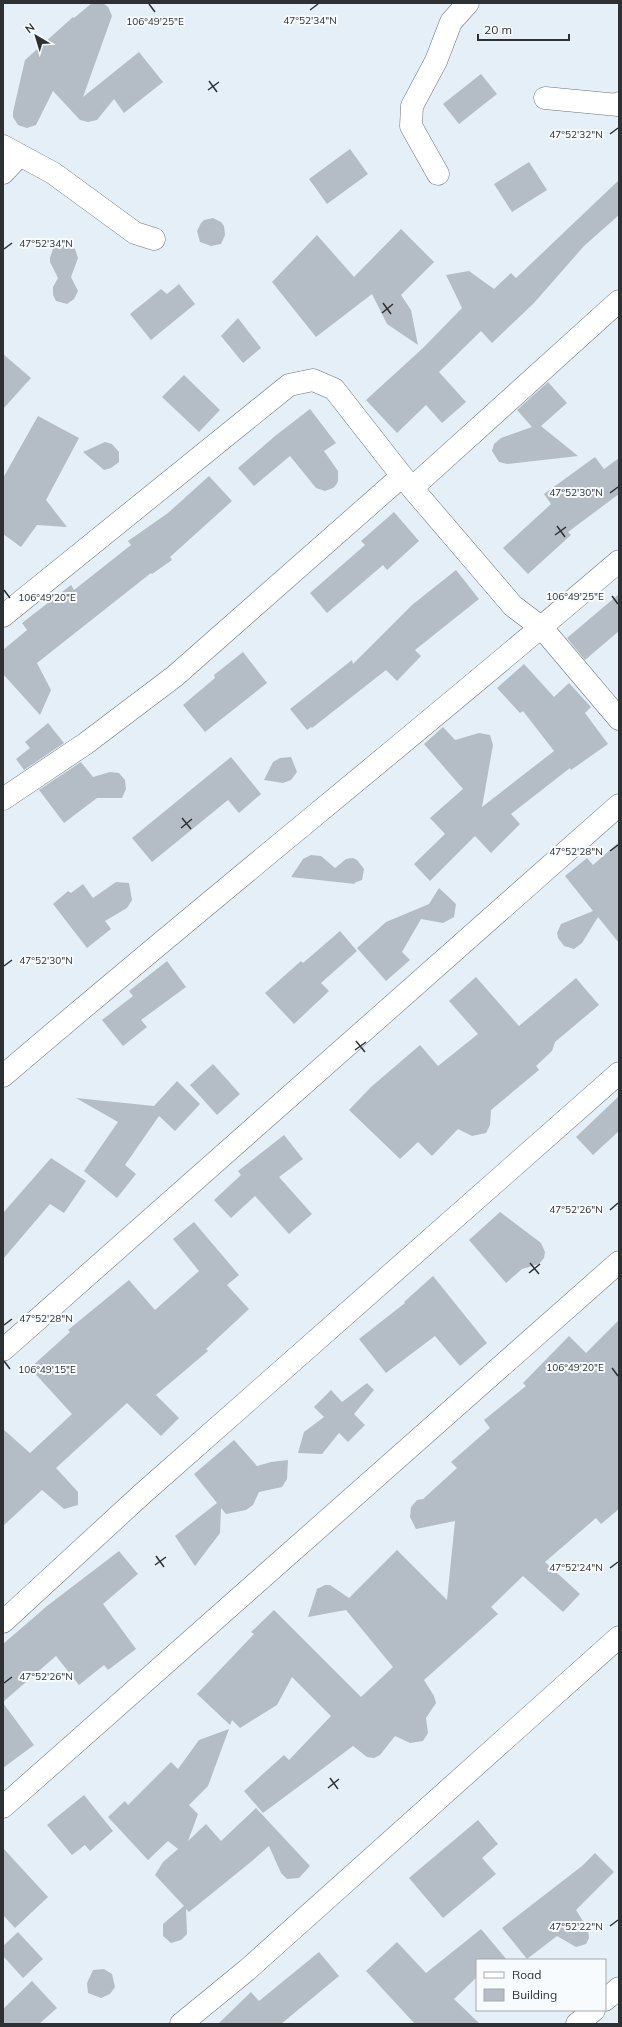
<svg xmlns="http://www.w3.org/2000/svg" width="622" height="2027" font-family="Mulish,sans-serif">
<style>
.building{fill:#b4bdc5}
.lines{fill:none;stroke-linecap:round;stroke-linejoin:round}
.minor-casing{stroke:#6a7379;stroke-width:23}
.minor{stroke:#fff;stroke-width:22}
.ticks{fill:none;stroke:#2d3134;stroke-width:1.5}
.ticks-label{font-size:10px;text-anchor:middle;fill:#2d3134;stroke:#f7fbfe;stroke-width:4;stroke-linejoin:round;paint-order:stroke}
</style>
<rect width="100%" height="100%" fill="#e5eff7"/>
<path class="building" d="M92 3H103L108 7 112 16 83 97 139 52 163 82 124 113 114 99 97 120 88 122 80 120 53 91 36 125 27 128 18 125 13 117V112L25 60 73 17 74 18Z
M481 74 497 94 459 124 443 104Z
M350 149 368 174 327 204 309 179Z
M529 162 547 190 512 212 494 184Z
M619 180V215L584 246 534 303 492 343 481 331 439 372 466 402 442 423 426 405 397 433 366 400 423 348 462 308 446 275 469 271 494 289 511 273 516 278Z
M213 218 221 222 224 226 225 235 221 244 211 246 200 242 197 231 201 223 204 220Z
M401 229 434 262 401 295 411 310 418 345 387 324 372 294 316 337 272 282 317 235 354 277Z
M62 245H67L75 249 78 258 71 277 78 291 74 299 67 304 56 301 53 295V287L58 278 50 262V258L53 249Z
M179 284 195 304 151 340 130 314 161 289 167 294Z
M238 318 261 348 243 363 221 336Z
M3 354 31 378 3 409Z
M184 375 220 410 199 432 162 397Z
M548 382 567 403 541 426 578 456 507 464 499 462 492 451 494 444 501 438 532 427 517 410Z
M310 409 336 443 324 451 338 471V481L336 485 333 488 325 491 316 488 290 456 254 486 238 468 275 436Z
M38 416 79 438 46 500 67 527 37 525 21 547 3 534V478Z
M105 442 112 444 119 452V462L111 468 104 470 83 452Z
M595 457 604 469 619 458V494L568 532 571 535 528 574 503 548 551 504 544 494Z
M209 476 232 501 170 557 172 560 152 574 151 573 37 663 51 690 40 715 3 674V650L27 630 22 623 71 585 74 590 131 545 128 541 168 513Z
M394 512 419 541 387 570 383 565 327 613 310 593 365 545 361 541Z
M456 570 479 599 415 650 421 656 397 681 386 670 312 728 311 727 307 730 290 709 352 660 353 664 412 605Z
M619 594V631L585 660 567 638Z
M243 652 267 683 205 732 183 705 215 678 214 675Z
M524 664 554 697 569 683 591 707 585 713 608 744 571 770 570 768 511 814 520 824 491 853 475 836 430 881 414 864 445 834 430 818 463 789 424 744 443 727 455 740 479 733 490 735 493 745 482 807 554 751 523 711 520 713 497 688Z
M48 723 64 743 24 770 16 759 30 748 25 742Z
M231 757 261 794 239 813 228 800 152 862 132 838Z
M291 757 297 772 291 780 283 783 264 780 273 762 280 758Z
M81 762 93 777 110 772 119 773 125 780 126 789 122 798H97L64 823 39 790Z
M619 842V943L598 917 582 943 574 949 564 946 558 938 557 933 561 924 593 911 565 876 587 858 593 865Z
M311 855 321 856 335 868 346 859 353 858 357 860 364 869 362 880 354 883 355 884 291 877 303 859Z
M116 882 129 883 132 900 127 908 105 921 111 929 87 948 53 904 68 891 71 893 83 884 93 898Z
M439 888 456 904 454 917 443 923 421 919 402 952 410 960 386 981 357 948 386 922 429 904Z
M340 931 357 951 321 983 329 991 294 1024 265 993 301 961 303 963Z
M167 961 186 987 141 1020 147 1027 123 1046 102 1020 133 996 129 991Z
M476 977 519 1026 576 978 599 1005 555 1042 552 1051 536 1066 539 1070 491 1110 490 1125 486 1133 472 1136 458 1129 432 1156 418 1142 400 1159 349 1110 371 1087 420 1045 438 1066 478 1034 449 1001Z
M213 1064 240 1094 217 1115 190 1085Z
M177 1081 200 1104 175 1131 159 1116 125 1165 136 1174 117 1198 84 1171 118 1122 76 1098 154 1106Z
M619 1096V1131L593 1155 576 1137Z
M284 1135 303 1159 279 1177 312 1214 289 1234 255 1196 231 1218 214 1200 241 1175 238 1171Z
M51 1158 86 1181 64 1213 50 1204 3 1259V1213Z
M500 1212 541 1243 545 1252 544 1258 539 1264 522 1269 506 1283 469 1240Z
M194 1222 239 1275 227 1285 249 1309 206 1349 208 1351 156 1395 179 1418 161 1436 127 1403 56 1468 78 1492V1505L64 1509 42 1490 3 1526V1429L30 1453 72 1414 30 1368 70 1332 68 1330 129 1280 155 1310 199 1271 173 1239Z
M433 1276 487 1343 460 1366 435 1336 386 1373 359 1339 405 1303 404 1302Z
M619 1320V1509L601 1524 596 1518 545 1562 580 1594 563 1612 523 1576 491 1607 498 1614 424 1680 434 1696 436 1703 426 1718 428 1733 423 1741 410 1743 395 1736 380 1755 374 1758 367 1757 353 1746 263 1813 244 1791 284 1755 289 1760 331 1716 292 1677 277 1705 240 1728 232 1720 230 1725 197 1694 254 1634 251 1632 274 1610 361 1697 393 1667 346 1610 308 1617 317 1589 325 1585H330L349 1598 397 1550 447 1600 455 1521 416 1529 410 1517 411 1507 417 1500 423 1499 457 1468 451 1462 490 1428 484 1420 526 1386 523 1383 569 1336 586 1353Z
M367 1383 374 1390 354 1414 365 1425 348 1442 339 1433 322 1454 298 1453 304 1432 324 1417 314 1407 331 1390 342 1402Z
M234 1440 257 1466 271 1462 288 1460 287 1479 282 1487 259 1492 253 1505 246 1510 226 1514 221 1508 220 1533 195 1566 175 1536 217 1503 194 1474Z
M119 1551 138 1574 103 1604 136 1649 108 1670 104 1665 79 1685 56 1656 3 1702V1644L47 1606Z
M3 1703 34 1745 3 1768Z
M229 1729 208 1786 189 1805 198 1814 188 1841 206 1824 221 1841 256 1808 310 1866 299 1878 287 1879 281 1873 269 1846 252 1861 189 1912 186 1909 187 1934 181 1940 171 1943 163 1936V1924L184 1906 155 1875 163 1862 178 1849 168 1841 148 1860 108 1817 125 1801 128 1805 171 1762 178 1769 199 1740Z
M84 1795 113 1831 90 1851 85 1845 72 1855 47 1825Z
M478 1820 498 1844 482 1858 496 1874 443 1918 409 1878Z
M3 1848 48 1897 15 1928 3 1915Z
M595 1853 614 1872 576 1910 588 1929 589 1938 586 1944 576 1947 557 1936 527 1959 502 1928 582 1866Z
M481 1929 507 1960H477V1977L454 1999 480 2024H415L366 1971 397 1942 426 1973Z
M18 1932 43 1959 23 1978 3 1956V1946Z
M319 1952 339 1976 281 2024H218L251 1992 259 2001Z
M104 1969 112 1974 115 1987 110 1994 101 1998 88 1993 87 1983 93 1970Z
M32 1981 57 2008 39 2024H3V2009Z"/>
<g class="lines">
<g class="minor-casing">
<path id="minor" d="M545 98 618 105 619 103
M3 146 53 173 135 233 154 239
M3 173 20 155
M438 174 411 126 412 106 436 61 451 22 468 3
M412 488 513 606 542 628 619 719
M3 616 289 385 313 380 334 389 402 476
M3 799 85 744 175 676 402 476 412 488 619 301
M3 1076C206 902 416 735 619 561
M3 1350 619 805
M3 1622 141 1495 619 1073
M3 1807 619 1262
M605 2000 619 1988
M181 2024 247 1970 619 1637
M577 2024 594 2010"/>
</g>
<use href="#minor" class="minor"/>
</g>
<path class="ticks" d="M149 4 155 12M310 10 318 4M209 81 217 92M208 90 219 82M610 134 618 128M4 249 12 243M383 303 391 314M382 313 393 304M610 493 618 487M557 526 565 537M555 535 566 527M4 590 10 598M612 596 618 604M182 818 191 829M181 828 192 819M610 851 618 845M4 966 12 960M356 1041 365 1052M355 1050 366 1042M610 1210 618 1203M530 1263 539 1274M529 1273 540 1264M4 1325 12 1319M4 1361 10 1369M612 1368 618 1376M156 1556 164 1567M155 1565 166 1557M610 1568 618 1562M4 1683 12 1677M330 1778 338 1789M328 1788 339 1779M610 1926 618 1920"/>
<g class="ticks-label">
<text x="310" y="24">47°52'34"N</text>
<text x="155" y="25">106°49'25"E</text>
<text x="576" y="138">47°52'32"N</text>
<text x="46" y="247">47°52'34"N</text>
<text x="576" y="496">47°52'30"N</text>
<text x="575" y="600">106°49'25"E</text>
<text x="47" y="601">106°49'20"E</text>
<text x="576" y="855">47°52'28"N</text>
<text x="46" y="964">47°52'30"N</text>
<text x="576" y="1213">47°52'26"N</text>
<text x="46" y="1322">47°52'28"N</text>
<text x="575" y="1371">106°49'20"E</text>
<text x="47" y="1373">106°49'15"E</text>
<text x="576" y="1571">47°52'24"N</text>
<text x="46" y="1680">47°52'26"N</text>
<text x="576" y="1930">47°52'22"N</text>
</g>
<rect width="622" height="2027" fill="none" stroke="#2d3134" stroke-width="8"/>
<rect x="476" y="1959" width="130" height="52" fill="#f7fbfe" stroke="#a6aaad"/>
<rect x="484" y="1972" width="20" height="6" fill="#ffffff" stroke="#a6aaad"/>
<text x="512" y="1979" font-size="12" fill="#2d3134">Road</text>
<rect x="484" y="1989" width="20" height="12" fill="#b4bdc5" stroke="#a6aaad"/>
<text x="512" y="1999" font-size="12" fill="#2d3134">Building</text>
<g transform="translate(36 36) rotate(322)" stroke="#f7fbfe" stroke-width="3" paint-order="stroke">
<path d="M0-3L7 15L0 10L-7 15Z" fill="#2d3134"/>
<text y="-6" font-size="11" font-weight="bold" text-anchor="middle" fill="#2d3134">N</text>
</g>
<path d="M478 34v6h91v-6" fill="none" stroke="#2d3134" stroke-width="2"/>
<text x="484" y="34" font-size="12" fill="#2d3134" stroke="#f7fbfe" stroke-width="3" paint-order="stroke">20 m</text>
</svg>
